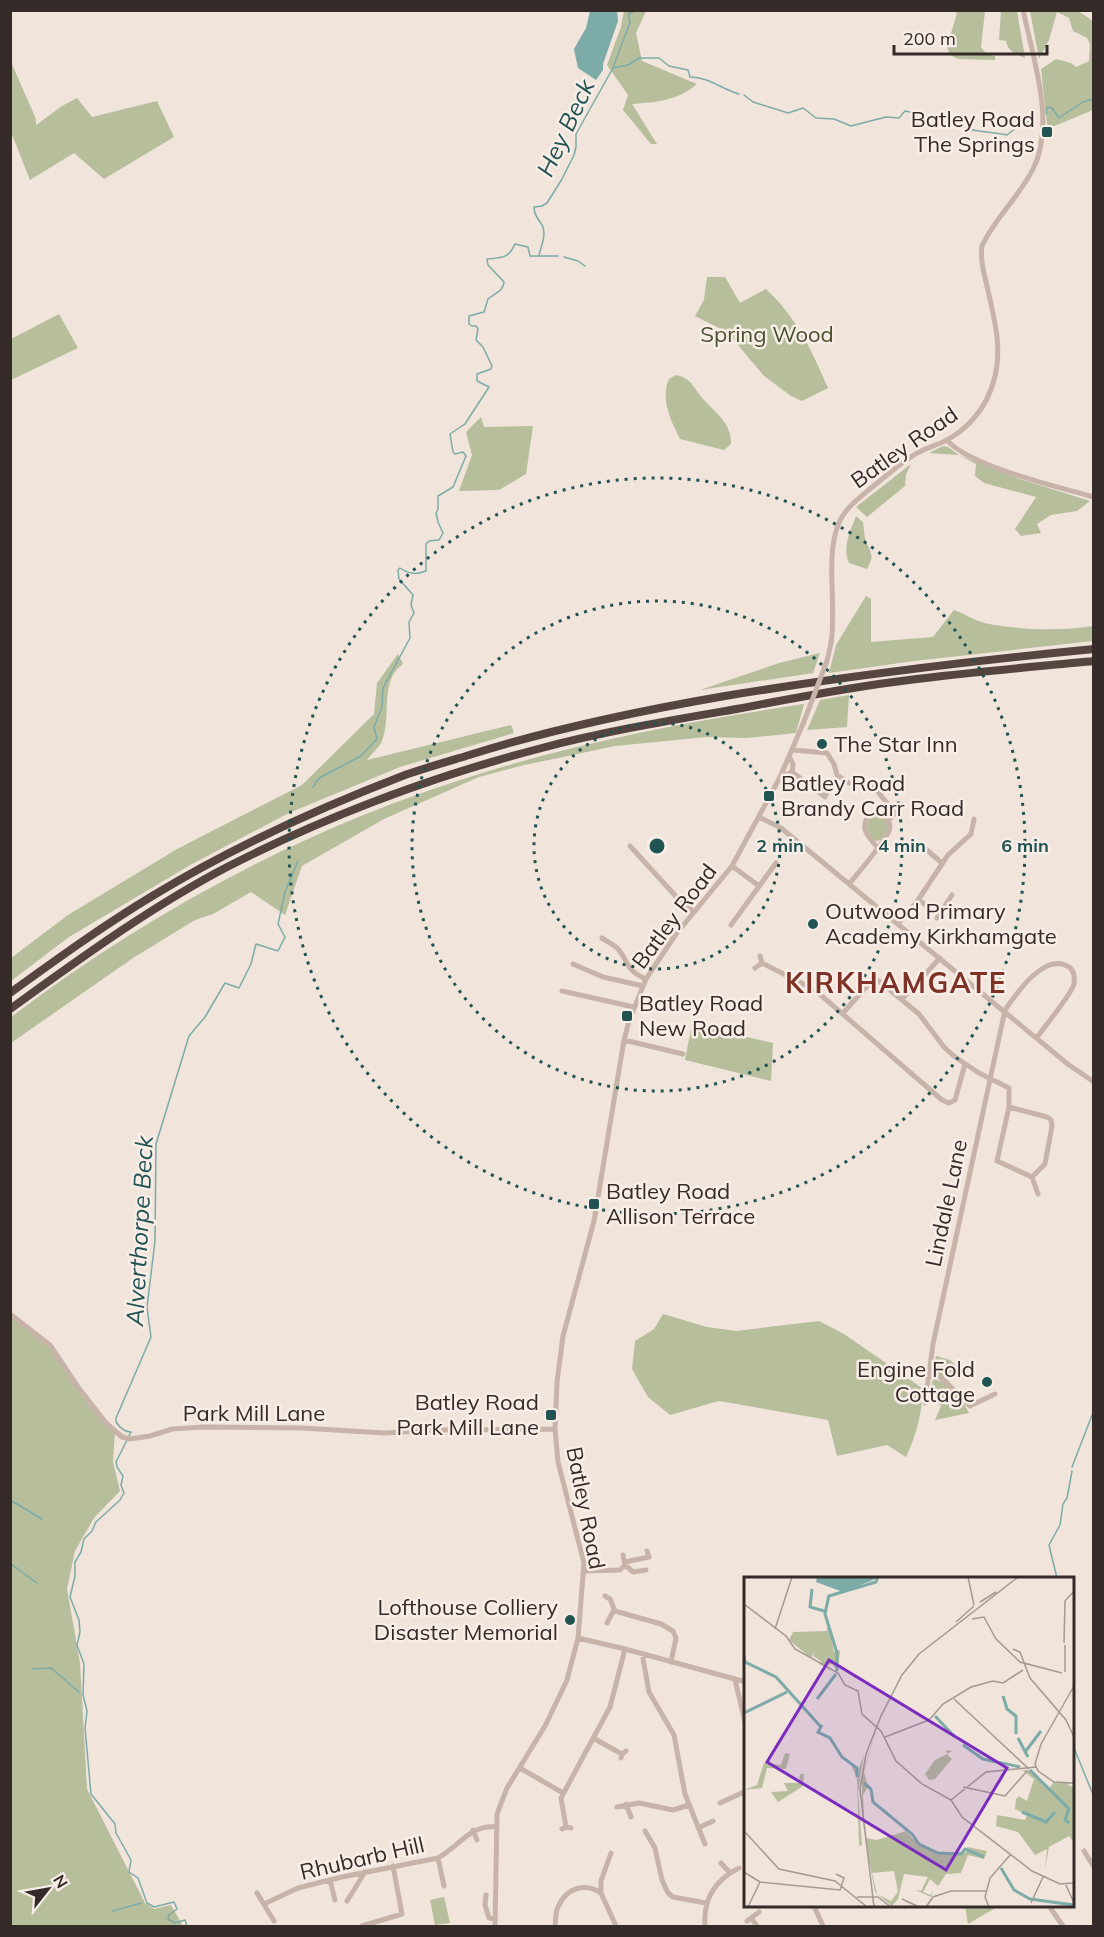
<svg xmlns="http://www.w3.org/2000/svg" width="1104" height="1937" font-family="Mulish,sans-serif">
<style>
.green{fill:#b6be9c}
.water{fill:#7caba8}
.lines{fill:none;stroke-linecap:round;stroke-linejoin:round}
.stream{stroke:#7caba8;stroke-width:1.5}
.minor{stroke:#c7b3a8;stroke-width:5}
.highway{stroke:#55443f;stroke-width:8}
.minor-bridge{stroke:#c7b3a8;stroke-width:5}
.ring{fill:none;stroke:#205351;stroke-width:3;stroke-dasharray:3 6}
.poi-dot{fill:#205351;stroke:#f8eee7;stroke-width:2}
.labels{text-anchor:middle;stroke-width:5;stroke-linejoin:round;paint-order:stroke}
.poi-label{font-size:22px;fill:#342a28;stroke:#f8eee7;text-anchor:start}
.park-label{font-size:22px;fill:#48512d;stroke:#f8eee7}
.street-label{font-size:22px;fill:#342a28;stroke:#f8eee7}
.water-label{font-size:24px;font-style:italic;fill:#205351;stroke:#f8eee7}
.district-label{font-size:28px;font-weight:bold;letter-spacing:1.5px;fill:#7e3126;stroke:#f8eee7}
.inset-river{fill:none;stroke:#7caba8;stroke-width:3}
.inset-road{fill:none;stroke:#a59a93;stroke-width:1.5}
.view{fill:#7b2cbf;fill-opacity:0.15;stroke:#7b2cbf;stroke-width:3}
.inset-edge{fill:none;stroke:#342a28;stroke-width:3}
.centre{fill:#205351;stroke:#f8eee7;stroke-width:3}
.ring-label{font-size:18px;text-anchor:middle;font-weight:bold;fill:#205351;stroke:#f8eee7;stroke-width:5;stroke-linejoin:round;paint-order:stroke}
</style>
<rect width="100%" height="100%" fill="#f0e4db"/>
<path class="green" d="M624 11H646L636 33 642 61 697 84C677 101 657 102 632 104L657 144H651L623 110 628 95 607 65 621 27Z
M954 11H985L981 47 986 54 995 56V60L958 59 950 55 947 47 957 13Z
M1001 11H1017L1025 58C1016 54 1008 52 1006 41L999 40Z
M1030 11H1078L1093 21V110L1052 127 1047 124 1041 69 1056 59 1071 63 1076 67 1089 61 1090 44 1087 38 1073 31 1069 18 1057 12 1049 40 1039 59Z
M11 62 36 119V125L62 106 77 98 92 117 157 101 174 137 104 179 74 153 30 180 11 132Z
M707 277H725L740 303 766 289C797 318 811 349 828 388L802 401 791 396 764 376 727 332 695 316 704 300Z
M59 314 78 348 11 380V339Z
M676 375C692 378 694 389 704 400 716 413 732 424 731 444L724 450 680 439C671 421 660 399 669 379Z
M481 417 484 427 533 426 526 474 499 490 459 491 472 455 466 432Z
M943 446 948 447 959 455 1017 478 1090 501 1077 511 1051 515 1037 524 1041 533 1021 536 1015 529 1036 497 984 483 975 476 976 464 959 455 929 453Z
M911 464 906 475 905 486 867 517 856 507Z
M856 516 863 522C864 528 864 536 866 542 872 554 874 557 867 569L849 563C842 547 850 532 856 516Z
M866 596 871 599V642L933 637 954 610C965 614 977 622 989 624 1023 630 1060 631 1093 626V641L914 661 829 673 836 645Z
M820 653 813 673 700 690 779 663Z
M398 654 403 664C379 680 392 716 382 741 379 748 371 754 367 760L511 725 514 733 400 767 289 813 192 864 69 937 11 981V958L68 915 177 849 302 785 374 714 377 683Z
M849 695 847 727 807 730 820 700Z
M804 704 796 733 746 738 707 737 615 746 520 766 479 777 384 819 302 866 285 915 251 892 213 914 195 920 133 958 11 1043V1017C151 911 307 827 476 775 583 741 693 721 804 704Z
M876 815 886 820 888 828 881 840 875 841C868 833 864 828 870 818Z
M692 1024 773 1043 771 1081 685 1060Z
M11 1314 41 1337 115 1431 113 1462 120 1491 94 1518 75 1551 67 1589 80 1663 87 1789 145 1903 154 1909 171 1905 183 1926H11Z
M663 1314 707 1327 736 1331 819 1321 844 1334 922 1388C924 1407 915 1440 906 1457L887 1445 837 1456 828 1420 719 1401 670 1415 648 1397 632 1369 635 1341 654 1329Z
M936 1356 950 1360 958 1367 948 1379 932 1373Z
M933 1379C948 1381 962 1399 969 1413L935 1420 941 1406 929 1396Z
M444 1897 450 1923 435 1925 430 1900Z
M965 1906H999L968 1924Z"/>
<path class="water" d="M590 11H617L618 21 603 64V70L596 80 578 68 574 49 586 28Z"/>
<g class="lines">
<path class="stream" d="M613 68 628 65 639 58H659L669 66 688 70 690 77C709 77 721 89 739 94
M744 95 753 102 788 113 803 108 816 118 834 119 851 126 886 117 899 118 905 111C925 114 944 122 964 128 978 132 993 132 1007 135L1021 124 1032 121
M1046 114 1047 108 1051 107 1059 118 1083 102 1094 99
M539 255C541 247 547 233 542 225 538 218 534 216 534 207L542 206 547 203 562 179 574 155 576 147V134L613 68 630 22 628 14 637 10
M564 257 578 261 585 266
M313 787 319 778 361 756 377 739 374 727 382 707 383 688 410 638 409 622 414 613 411 605 413 595 399 579 398 570 400 568C409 574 416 575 426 571V544L429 541 439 540 443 533 438 522 436 513 438 509V496L453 487 466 456 463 452 455 454 453 452 450 434 465 424 489 387 477 381V374L491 369 492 366 483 347 476 340 478 329 476 326H472L469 324V316L484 312 488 299C495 293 503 292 504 282L488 265 487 259C502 258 509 258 515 244L528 247 530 256H558
M1072 1467 1094 1410
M10 1500 42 1519
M11 1564 37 1583
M1057 1578 1049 1545 1060 1525 1063 1504 1067 1498 1072 1471
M33 1669 51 1668 79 1692
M1072 1743 1094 1797
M113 1911 141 1903
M187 1926 185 1920 175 1923 168 1919 169 1915 177 1909 174 1902 154 1907 147 1903 138 1878 129 1872 131 1860 116 1833 115 1824 91 1794 85 1728 87 1711 83 1695 84 1664 77 1645 80 1632 79 1620 70 1597 75 1576V1562L81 1552 84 1539 92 1531 96 1522 120 1500 124 1493 121 1485 123 1476 117 1467 116 1462 131 1432C124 1432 120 1428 116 1422V1418L151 1337 147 1307 155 1241 156 1144 189 1036 205 1017 225 983 239 988 251 964 256 944 278 951 285 937 278 924 285 892 298 861"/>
<path class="minor" d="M947 440C967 465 1060 488 1094 497
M831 643C837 605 825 560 838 525 844 509 858 499 871 488 885 477 899 464 914 455 923 449 934 446 943 442 968 430 987 407 994 380 1003 348 994 318 987 286 984 273 980 260 982 246 995 218 1019 197 1033 169 1056 124 1033 58 1023 10
M793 750 827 753 834 764 837 775 849 783
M792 772 825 797 827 793
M780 777 792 772 793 764 790 758
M874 787 895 813 888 821
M759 817 781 828 1069 1065 1094 1082
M630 846 682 903 694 912
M922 846 942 863
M732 866 759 886
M849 884C859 872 883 844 889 831 891 826 889 822 887 818L876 814 867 818C860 830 870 838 877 847
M918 900 940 913
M937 918 952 895
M898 924 918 900 948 855 971 834 974 819
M731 925 776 863
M602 938C607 942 615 945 619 950 630 965 626 970 646 979
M762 963 815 990 942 1100 949 1103 955 1100 965 1064
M573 964 603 977 643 986
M755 968 762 963 760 956
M562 991 634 1007
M902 999 940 958
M843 1013 869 984 873 980 879 981 919 1014 944 1047 955 1057 979 1073 1009 1088V1107L997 1161 1032 1177 1045 1164 1052 1126 1051 1120 1047 1117 1009 1107
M624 1040 683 1054
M1032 1177 1038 1194
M10 1314 50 1345 78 1387 106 1423 122 1437 130 1439 150 1436 172 1429 203 1427 302 1428 384 1433 442 1430 555 1429
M928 1378 931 1376H939L946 1382 970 1406 995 1394
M925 1403 933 1344 1005 1010C1016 994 1045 951 1069 967 1074 970 1075 978 1074 984 1072 993 1044 1028 1037 1037
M625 1562 649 1557 647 1551
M625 1565 633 1572 646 1570
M584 1571 620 1570 625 1565 623 1555
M605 1596 610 1599 615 1611 661 1624 673 1631 676 1638 671 1662
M607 1623 614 1610
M578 1638 625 1649 746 1682
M644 1654 643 1659 649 1692 674 1735 685 1794 705 1844
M735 1680 746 1726
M593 1738 622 1754
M621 1758 622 1754 626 1751
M520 1768 563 1793
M720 1803 746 1791
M626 1804 631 1817
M617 1807 639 1803 673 1810 689 1805
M566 1827 561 1798 610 1707 625 1649
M698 1828 713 1821
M562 1829 566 1827 571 1828
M473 1830 477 1840
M645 1831 655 1848 662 1880 668 1893 673 1897 706 1903
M1084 1851 1094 1867
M611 1853 601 1881V1893L616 1926
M438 1858 444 1886
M721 1863 730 1873
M330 1880 335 1900
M257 1893 274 1921
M486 1895 485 1905 489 1918 495 1919
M347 1901 365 1872
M264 1904 298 1888 342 1877 438 1858C460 1846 469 1825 496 1827
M814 1906 823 1926
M1049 1906 1063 1926
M751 1918 757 1926
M747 1921 759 1912
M362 1926 402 1914 393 1866
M495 1926 497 1814 507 1788 545 1726 559 1697 567 1680 578 1638 584 1563 558 1462 555 1429 557 1382 563 1336 594 1221 624 1040 629 1021 646 979 676 934 732 866 780 777 803 724
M555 1926C556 1920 555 1913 558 1907 566 1888 585 1882 601 1893
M705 1926C703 1899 715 1880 739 1868"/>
<path class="highway" d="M10 993C57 959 104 925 154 895 233 847 319 808 405 775 425 768 446 762 466 756 551 729 638 711 725 696 847 676 970 661 1094 649
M10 1009C81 958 152 906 229 866 327 816 431 777 538 749 601 732 667 721 731 710 790 699 849 687 909 680 970 672 1032 667 1094 661"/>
<path class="minor-bridge" d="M803 724 827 661 831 643"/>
</g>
<g class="ring">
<circle cx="657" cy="846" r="123"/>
<circle cx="657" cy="846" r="245"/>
<circle cx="657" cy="846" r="368"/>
</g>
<g class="poi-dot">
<rect x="1041" y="126" width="12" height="12" rx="3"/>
<circle cx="822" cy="744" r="6"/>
<rect x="763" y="790" width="12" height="12" rx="3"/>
<circle cx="813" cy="924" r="6"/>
<rect x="621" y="1010" width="12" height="12" rx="3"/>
<rect x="588" y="1198" width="12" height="12" rx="3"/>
<circle cx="987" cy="1382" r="6"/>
<rect x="545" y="1409" width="12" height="12" rx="3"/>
<circle cx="570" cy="1620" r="6"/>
</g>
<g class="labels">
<g class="poi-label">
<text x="1035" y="127" text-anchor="end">Batley Road<tspan x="1035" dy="25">The Springs</tspan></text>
<text x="834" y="752">The Star Inn</text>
<text x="781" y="791">Batley Road<tspan x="781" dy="25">Brandy Carr Road</tspan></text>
<text x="825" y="919">Outwood Primary<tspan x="825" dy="25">Academy Kirkhamgate</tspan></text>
<text x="639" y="1011">Batley Road<tspan x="639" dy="25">New Road</tspan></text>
<text x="606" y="1199">Batley Road<tspan x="606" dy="25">Allison Terrace</tspan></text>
<text x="975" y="1377" text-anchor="end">Engine Fold<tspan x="975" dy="25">Cottage</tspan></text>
<text x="539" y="1410" text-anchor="end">Batley Road<tspan x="539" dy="25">Park Mill Lane</tspan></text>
<text x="558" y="1615" text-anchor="end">Lofthouse Colliery<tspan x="558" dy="25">Disaster Memorial</tspan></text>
</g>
<g class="park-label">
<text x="767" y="342">Spring Wood</text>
</g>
<g class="street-label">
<text transform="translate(904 447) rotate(-35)" y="8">Batley Road</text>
<text transform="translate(674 916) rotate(-53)" y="8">Batley Road</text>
<text transform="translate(946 1203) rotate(-78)" y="8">Lindale Lane</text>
<text x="254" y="1421">Park Mill Lane</text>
<text transform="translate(586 1508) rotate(79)" y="8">Batley Road</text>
<text transform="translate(362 1858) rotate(-13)" y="8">Rhubarb Hill</text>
</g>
<g class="water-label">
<text transform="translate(566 128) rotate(-65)" y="8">Hey Beck</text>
<text transform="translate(140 1231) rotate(-87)" y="8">Alverthorpe Beck</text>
</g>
<g class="district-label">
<text x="896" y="993">KIRKHAMGATE</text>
</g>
</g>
<g transform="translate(744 1577)">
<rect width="330" height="330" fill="#f0e4db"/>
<path d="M84 44 90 75 96 73 94 94 88 87 83 88 86 93 75 87 77 84 69 79 71 72 67 81 45 63 49 55 83 54ZM133 150 120 195 124 210 119 218 121 261 133 263 162 254 174 267 193 276 223 275V270L243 274 240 282 224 278 217 296 202 297 194 309 186 302 179 315 186 318 189 314 187 320 171 313 177 314 184 300 160 297 154 322 148 329 131 315 122 268 118 237V199ZM150 294 154 315 147 324 133 317 128 296ZM202 173 208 174 203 177 208 182 191 202 185 203 181 197 191 183 203 177ZM41 176 46 177 42 192 23 191 18 211 0 213 13 208 20 186 37 188ZM120 178 114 215 118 268 115 269 113 201 106 185 114 193ZM278 193H285L305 211 310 205 328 206 323 208 330 210V266L325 259 305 270 301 292 303 272 291 278 274 255 252 249 253 238 281 243 283 238 271 232 272 222 275 219 283 224 290 202ZM56 197H60L59 209 34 225 27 215 44 214 40 206H55Z" fill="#b6be9c" fill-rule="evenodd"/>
<path d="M73 0H134V1L99 15 72 5Z" fill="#7caba8"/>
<path class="inset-river" d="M68 12 66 30 80 34M85 18 81 37 93 76V94M85 19 132 5 134 0M0 79 1 85 32 100 77 150M259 119 263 132 272 139V157M73 122 92 97M0 136 43 115M191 139 210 159M78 148 74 155 86 161 98 180 113 191V200M274 161 284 180M219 168 239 182 276 190M281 175 297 154M286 193 325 232 321 243 325 246M120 206 127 212 129 225 168 257 175 267 194 276 217 277 221 272 240 280M278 235 302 245 311 235M257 291 270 313 286 322 330 328"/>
<path class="inset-road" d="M224 0 230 28M236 25 252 15M0 27 42 59 51 72 94 96 101 108 114 114 118 137 137 154 152 184 178 207 207 223 218 240 288 294 316 307 330 306M228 42 240 40 252 62 276 85 318 96M212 45 230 29M31 52 48 0M320 66 321 24 330 14M269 72 276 75 286 101 322 143 330 160M321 95V68M330 109 297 167 291 187 294 194 310 205 330 206M210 122 285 192M141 160 185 143 199 127 227 110 249 104 259 106 279 93M219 210 261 219 283 194M207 223 242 195 292 190M0 254 35 292 91 304 123 330M0 295 16 305M322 308 330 326M113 320H134L147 330M158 322 175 330M287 326 299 300M4 330 16 305 96 313 100 301 92 297M130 330 116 212 122 177 137 139 158 98 175 77 274 0M182 330 189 320 207 314H243M245 330 241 320 246 301 267 277"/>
<path class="view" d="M85 83 263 191 202 293 23 185Z"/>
<rect width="330" height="330" class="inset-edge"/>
</g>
<circle cx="657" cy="846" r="9" class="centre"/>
<g class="ring-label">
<text x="780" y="852">2 min</text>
<text x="902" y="852">4 min</text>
<text x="1025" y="852">6 min</text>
</g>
<rect width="1104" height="1937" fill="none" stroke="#342a28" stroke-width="24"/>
<g transform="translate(48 1889) rotate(59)" stroke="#f8eee7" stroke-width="4.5" paint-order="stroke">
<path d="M0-4.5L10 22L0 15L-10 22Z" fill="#342a28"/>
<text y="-9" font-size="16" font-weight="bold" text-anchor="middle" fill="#342a28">N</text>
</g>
<path d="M894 45v9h153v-9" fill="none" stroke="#342a28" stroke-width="3"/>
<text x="903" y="45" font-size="18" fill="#342a28" stroke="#f8eee7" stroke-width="4.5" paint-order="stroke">200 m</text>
</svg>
